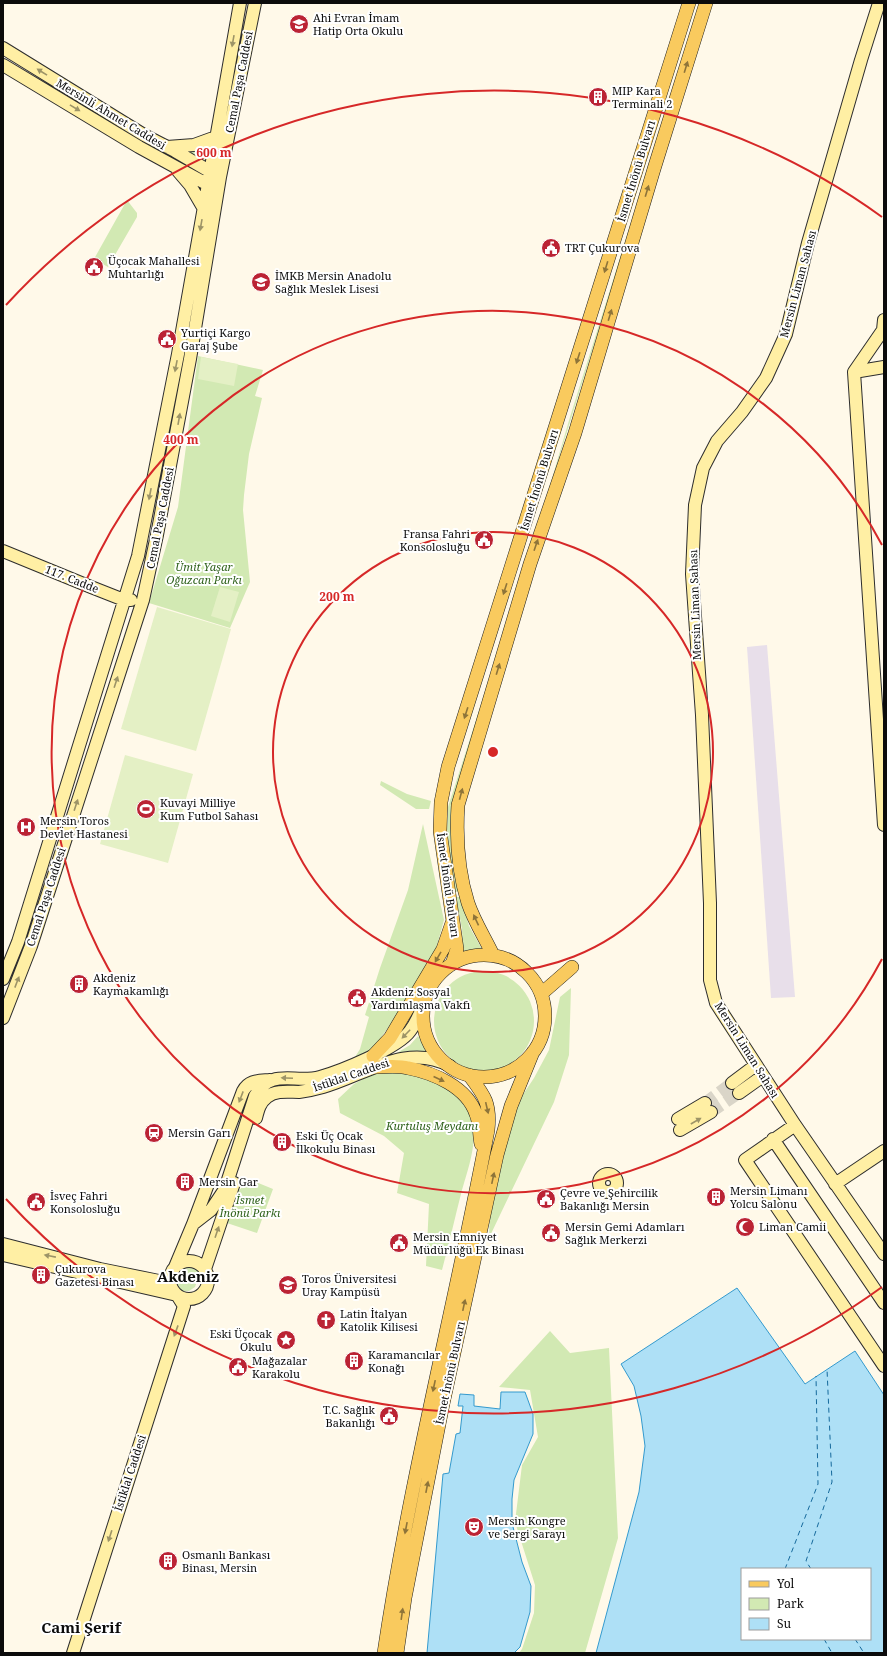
<svg xmlns="http://www.w3.org/2000/svg" width="887" height="1656" font-family="'Noto Serif',serif">
<style>
.industrial{fill:#e8dfea}
.green{fill:#d2e9b3}
.pitch{fill:#e4f0c5}
.water{fill:#aee0f6;stroke:#349ace;fill-rule:evenodd}
.lines{fill:none;stroke-linecap:round;stroke-linejoin:round}
.ferry{stroke:#15699c;stroke-width:1;stroke-dasharray:5 4;stroke-linecap:butt}
.secondary-tunnel{stroke:#dad5c8;stroke-width:12;stroke-dasharray:12 6;stroke-linecap:butt}
.secondary-casing{stroke:#2d2d2d;stroke-width:14}
.primary-casing{stroke:#1c1c1c;stroke-width:14}
.secondary{stroke:#ffefa4;stroke-width:12}
.primary{stroke:#f9ca5e;stroke-width:13}
.oneway{fill:#9d9467}
.oneway2{fill:#8e7439}
.ring{fill:none;stroke:#d62828;stroke-width:2}
.labels{text-anchor:middle;stroke-width:4;stroke-linejoin:round;paint-order:stroke}
.poi-label{font-size:11px;fill:#0b0b0b;stroke:#fff;text-anchor:start}
.street-label{font-size:11px;fill:#0b0b0b;stroke:#fff}
.park-label{font-size:11px;font-style:italic;fill:#2f621c;stroke:#fff}
.district-label{font-size:15px;font-weight:bold;fill:#0b0b0b;stroke:#fff}
.centre{fill:#d62828;stroke:#fff;stroke-width:2}
.ring-label{font-size:12px;text-anchor:middle;font-weight:bold;fill:#d62828;stroke:#fff;stroke-width:4;stroke-linejoin:round;paint-order:stroke}
</style>
<rect width="100%" height="100%" fill="#fff9e9"/>
<path class="industrial" d="M767 645 795 997 771 998 747 647Z"/>
<path class="green" d="M700 3 454 796 451 831 460 891 455 892 447 830 448 807 534 540 570 417Z
M210 146 206 166 176 149Z
M127 200 137 213V217L108 267 94 259Z
M198 356 263 370 255 396 262 398 249 454 244 495 243 510 250 582 230 628 149 603 178 507Z
M381 781 407 794 431 801 429 809H416L380 785Z
M423 824 444 920 436 949 404 1005 375 1046 352 1062 360 1049 369 1017 365 1015 380 968 408 890Z
M456 897H461L469 926 483 951 463 955 462 929Z
M434 1021a50 50 0 1 1 100 0a50 50 0 1 1-100 0Z
M571 988 569 1055 554 1102 489 1238 490 1202 516 1105 534 1078 549 1050 560 997Z
M418 1036 430 1056H392L410 1045Z
M393 1071C429 1076 476 1094 474 1137 473 1155 467 1173 462 1190 455 1217 449 1244 442 1270L426 1266 429 1204 397 1193 404 1153 384 1136 340 1113 338 1099 354 1084 374 1073Z
M251 1180 273 1189 257 1233 227 1223 239 1190Z
M192 1266 197 1268 200 1273 195 1287 189 1291H182L177 1286 182 1267Z
M550 1331 570 1353 609 1348 618 1538 585 1653H519L522 1649 534 1613 535 1585 515 1522 522 1465 538 1437 530 1390 499 1387Z"/>
<path class="pitch" d="M201 357 238 364 234 386 198 379Z
M220 587 239 592 230 622 211 616Z
M157 607 231 629 196 751 121 729Z
M125 755 193 774 168 863 100 844Z"/>
<path class="water" d="M737 1288 805 1384 855 1351 884 1395V1653H596L639 1492 645 1446 641 1416 634 1386 621 1364ZM742 1569H870V1639H742Z
M501 1392H525L533 1414V1434L514 1480 512 1499V1523L522 1562 531 1586 530 1612 520 1647 514 1653H427L443 1474 449 1473 456 1434 460 1433 463 1406H458L460 1394 474 1395V1406L500 1409Z"/>
<g class="lines">
<path class="ferry" d="M785 1569 818 1484 816 1376
M811 1569 806 1561 832 1482 827 1369
M824 1639 832 1653
M855 1639 864 1653"/>
<path class="secondary-tunnel" d="M705 1103 732 1083
M711 1112 739 1093"/>
<g class="secondary-casing">
<path id="secondary" d="M879 3 861 60 808 243 786 334 766 378 742 412 717 441 703 468 695 505 692 574 702 715 710 903V980L716 1003 795 1125 884 1254
M3 48 144 135 175 151 216 175
M3 65 139 147 214 188
M167 147 194 145 216 137
M178 171 190 185 204 209
M884 367 854 372 884 825
M854 372 883 330 884 320
M3 551 91 587 124 600H131
M3 979 18 942 138 556 178 354 240 3
M3 1018 31 946 143 600 157 535 190 359 220 177 255 3
M732 1083 756 1065
M739 1093 763 1076
M256 1118C258 1110 260 1102 267 1097 276 1090 288 1092 299 1092 307 1091 316 1089 323 1087 365 1075 407 1042 450 1066
M678 1119 705 1103
M795 1125 745 1160 884 1366
M680 1130 711 1112
M773 1139 884 1303
M599 1183a9 9 0 1 1 18 0a9 9 0 1 1-18 0Z
M835 1184 884 1151
M193 1224 243 1091C249 1080 258 1081 270 1080
M3 1244 100 1269 159 1281 170 1282
M3 1255 177 1295 184 1306 73 1653
M170 1280a19 19 0 1 1 38 0a19 19 0 1 1-38 0Z
M175 1267 193 1224 211 1210 225 1189 255 1096C271 1067 295 1084 320 1077 341 1071 398 1048 410 1031 417 1022 421 1011 425 1001
M205 1269 234 1183"/>
</g>
<g class="primary-casing">
<path id="primary" d="M493 955C485 938 474 921 468 903 458 872 456 837 458 805L530 564 575 433 654 169 706 3
M423 1016a61 61 0 1 1 122 0a61 61 0 1 1-122 0Z
M452 964 457 949 440 831 441 802 448 767 689 3
M541 994 572 967
M373 1056 390 1038 443 949 452 923
M374 1067C385 1067 397 1065 408 1068 434 1073 467 1087 476 1114 480 1123 479 1134 481 1144
M384 1653C410 1477 455 1305 488 1130 491 1103 484 1095 469 1075
M397 1653 405 1598 443 1404 497 1155 511 1106 533 1052"/>
</g>
<use href="#secondary" class="secondary"/>
<use href="#primary" class="primary"/>
</g>
<defs><path id="oneway-solid" d="M-6-.8H1V-3.2L6.5 0L1 3.2V.8H-6Z"/></defs>
<g class="oneway">
<use href="#oneway-solid" transform="translate(233 41) rotate(100)"/>
<use href="#oneway-solid" transform="translate(42 72) rotate(-148)"/>
<use href="#oneway-solid" transform="translate(75 108) rotate(31)"/>
<use href="#oneway-solid" transform="translate(201 225) rotate(100)"/>
<use href="#oneway-solid" transform="translate(176 366) rotate(101)"/>
<use href="#oneway-solid" transform="translate(179 419) rotate(-80)"/>
<use href="#oneway-solid" transform="translate(150 494) rotate(101)"/>
<use href="#oneway-solid" transform="translate(116 682) rotate(-72)"/>
<use href="#oneway-solid" transform="translate(76 805) rotate(-72)"/>
<use href="#oneway-solid" transform="translate(17 982) rotate(-69)"/>
<use href="#oneway-solid" transform="translate(406 1034) rotate(134)"/>
<use href="#oneway-solid" transform="translate(287 1078) rotate(-178)"/>
<use href="#oneway-solid" transform="translate(241 1097) rotate(111)"/>
<use href="#oneway-solid" transform="translate(696 1121) rotate(-30)"/>
<use href="#oneway-solid" transform="translate(217 1232) rotate(-71)"/>
<use href="#oneway-solid" transform="translate(50 1256) rotate(-169)"/>
<use href="#oneway-solid" transform="translate(176 1331) rotate(110)"/>
<use href="#oneway-solid" transform="translate(110 1536) rotate(108)"/>
</g>
<g class="oneway2">
<use href="#oneway-solid" transform="translate(686 67) rotate(-73)"/>
<use href="#oneway-solid" transform="translate(647 191) rotate(-73)"/>
<use href="#oneway-solid" transform="translate(606 267) rotate(107)"/>
<use href="#oneway-solid" transform="translate(610 315) rotate(-73)"/>
<use href="#oneway-solid" transform="translate(578 358) rotate(108)"/>
<use href="#oneway-solid" transform="translate(536 545) rotate(-71)"/>
<use href="#oneway-solid" transform="translate(505 589) rotate(108)"/>
<use href="#oneway-solid" transform="translate(498 669) rotate(-73)"/>
<use href="#oneway-solid" transform="translate(466 713) rotate(108)"/>
<use href="#oneway-solid" transform="translate(461 794) rotate(-75)"/>
<use href="#oneway-solid" transform="translate(476 920) rotate(-115)"/>
<use href="#oneway-solid" transform="translate(438 957) rotate(120)"/>
<use href="#oneway-solid" transform="translate(439 1079) rotate(25)"/>
<use href="#oneway-solid" transform="translate(487 1108) rotate(77)"/>
<use href="#oneway-solid" transform="translate(493 1178) rotate(-78)"/>
<use href="#oneway-solid" transform="translate(464 1305) rotate(-78)"/>
<use href="#oneway-solid" transform="translate(434 1386) rotate(102)"/>
<use href="#oneway-solid" transform="translate(427 1487) rotate(-79)"/>
<use href="#oneway-solid" transform="translate(406 1528) rotate(101)"/>
<use href="#oneway-solid" transform="translate(402 1614) rotate(-82)"/>
</g>
<g class="ring">
<circle cx="493" cy="752" r="220"/>
<path d="M882 959A441 441 0 1 1 882 545"/>
<path d="M882 1287A661 661 0 0 1 6 1199M6 305A661 661 0 0 1 882 217"/>
</g>
<defs>
<g id="school-disc" transform="scale(1)"><circle r="9.5" fill="#bb2334" stroke="#fff"/><path d="M0-5L7-2L0 1L-7-2ZM-4 1L0 2.5L4 1V4Q0 6-4 4Z" fill="#fff"/></g>
<g id="building-disc" transform="scale(1)"><circle r="9.5" fill="#bb2334" stroke="#fff"/><path d="M-4-6H4V6H1V3H-1V6H-4ZM-2.5-4.3h1.7v1.8h-1.7ZM.8-4.3h1.7v1.8H.8ZM-2.5-1h1.7V.8h-1.7ZM.8-1h1.7V.8H.8Z" fill="#fff"/></g>
<g id="civic-disc" transform="scale(1)"><circle r="9.5" fill="#bb2334" stroke="#fff"/><path d="M-.6-6.5H3V-4.5H.6V-3L4-1V1h2V6H-6V1h2V-1L-.6-3ZM-1.2 2.5V6h2.4V2.5Z" fill="#fff"/></g>
<g id="stadium-disc" transform="scale(1)"><circle r="9.5" fill="#bb2334" stroke="#fff"/><path d="M0-5a6.5 5 0 1 0 0 10a6.5 5 0 1 0 0-10ZM-3.5-1.8h7v3.6h-7Z" fill="#fff"/></g>
<g id="hospital-disc" transform="scale(1)"><circle r="9.5" fill="#bb2334" stroke="#fff"/><path d="M-5-5h3v3.5h4V-5h3V5h-3V1.5h-4V5h-3Z" fill="#fff"/></g>
<g id="station-disc" transform="scale(1)"><circle r="9.5" fill="#bb2334" stroke="#fff"/><path d="M-3-6H3Q5-6 5-4V2Q5 4 3 4L4.5 6H3L1.5 4h-3L-3 6H-4.5L-3 4Q-5 4-5 2V-4Q-5-6-3-6ZM-3.5-4v3h7v-3ZM-3.5 1v1.5H-2V1ZM2 1v1.5H3.5V1Z" fill="#fff"/></g>
<g id="mosque-disc" transform="scale(1)"><circle r="9.5" fill="#bb2334" stroke="#fff"/><path d="M3.5-4.9A6 6 0 1 0 3.5 4.9A5 5 0 1 1 3.5-4.9Z" fill="#fff"/></g>
<g id="university-disc" transform="scale(1)"><circle r="9.5" fill="#bb2334" stroke="#fff"/><path d="M0-5L7-2L0 1L-7-2ZM-4 1L0 2.5L4 1V4Q0 6-4 4Z" fill="#fff"/></g>
<g id="church-disc" transform="scale(1)"><circle r="9.5" fill="#bb2334" stroke="#fff"/><path d="M-1.2-6h2.4v3.5h3.3v2.4h-3.3V6h-2.4V-.1h-3.3v-2.4h3.3Z" fill="#fff"/></g>
<g id="sight-disc" transform="scale(1)"><circle r="9.5" fill="#bb2334" stroke="#fff"/><path d="M0-6L1.8-2.2L6-1.7L2.9 1.2L3.7 5.4L0 3.3L-3.7 5.4L-2.9 1.2L-6-1.7L-1.8-2.2Z" fill="#fff"/></g>
<g id="theatre-disc" transform="scale(1)"><circle r="9.5" fill="#bb2334" stroke="#fff"/><path d="M-5-5.5Q0-4 5-5.5V0Q5 5 0 6Q-5 5-5 0ZM-3.3-2.5H-1v1.5H-3.3ZM1-2.5H3.3v1.5H1ZM-2.8 1Q0 5.5 2.8 1Z" fill="#fff"/></g>
</defs>
<g fill-rule="evenodd">
<use href="#school-disc" x="299" y="24"/>
<use href="#building-disc" x="598" y="97"/>
<use href="#civic-disc" x="551" y="248"/>
<use href="#civic-disc" x="94" y="267"/>
<use href="#school-disc" x="261" y="282"/>
<use href="#civic-disc" x="167" y="339"/>
<use href="#civic-disc" x="484" y="540"/>
<use href="#stadium-disc" x="146" y="809"/>
<use href="#hospital-disc" x="26" y="827"/>
<use href="#building-disc" x="79" y="984"/>
<use href="#civic-disc" x="357" y="998"/>
<use href="#station-disc" x="154" y="1133"/>
<use href="#building-disc" x="282" y="1142"/>
<use href="#building-disc" x="185" y="1182"/>
<use href="#building-disc" x="716" y="1197"/>
<use href="#civic-disc" x="546" y="1199"/>
<use href="#civic-disc" x="36" y="1202"/>
<use href="#mosque-disc" x="745" y="1227"/>
<use href="#civic-disc" x="551" y="1233"/>
<use href="#civic-disc" x="399" y="1243"/>
<use href="#building-disc" x="41" y="1275"/>
<use href="#university-disc" x="288" y="1285"/>
<use href="#church-disc" x="326" y="1320"/>
<use href="#sight-disc" x="286" y="1340"/>
<use href="#building-disc" x="354" y="1361"/>
<use href="#civic-disc" x="238" y="1367"/>
<use href="#civic-disc" x="389" y="1416"/>
<use href="#theatre-disc" x="474" y="1527"/>
<use href="#building-disc" x="168" y="1561"/>
</g>
<g class="labels">
<g class="poi-label">
<text x="313" y="22">Ahi Evran İmam<tspan x="313" dy="13">Hatip Orta Okulu</tspan></text>
<text x="612" y="95">MIP Kara<tspan x="612" dy="13">Terminali 2</tspan></text>
<text x="565" y="252">TRT Çukurova</text>
<text x="108" y="265">Üçocak Mahallesi<tspan x="108" dy="13">Muhtarlığı</tspan></text>
<text x="275" y="280">İMKB Mersin Anadolu<tspan x="275" dy="13">Sağlık Meslek Lisesi</tspan></text>
<text x="181" y="337">Yurtiçi Kargo<tspan x="181" dy="13">Garaj Şube</tspan></text>
<text x="470" y="538" text-anchor="end">Fransa Fahri<tspan x="470" dy="13">Konsolosluğu</tspan></text>
<text x="160" y="807">Kuvayi Milliye<tspan x="160" dy="13">Kum Futbol Sahası</tspan></text>
<text x="40" y="825">Mersin Toros<tspan x="40" dy="13">Devlet Hastanesi</tspan></text>
<text x="93" y="982">Akdeniz<tspan x="93" dy="13">Kaymakamlığı</tspan></text>
<text x="371" y="996">Akdeniz Sosyal<tspan x="371" dy="13">Yardımlaşma Vakfı</tspan></text>
<text x="168" y="1137">Mersin Garı</text>
<text x="296" y="1140">Eski Üç Ocak<tspan x="296" dy="13">İlkokulu Binası</tspan></text>
<text x="199" y="1186">Mersin Gar</text>
<text x="730" y="1195">Mersin Limanı<tspan x="730" dy="13">Yolcu Salonu</tspan></text>
<text x="560" y="1197">Çevre ve Şehircilik<tspan x="560" dy="13">Bakanlığı Mersin</tspan></text>
<text x="50" y="1200">İsveç Fahri<tspan x="50" dy="13">Konsolosluğu</tspan></text>
<text x="565" y="1231">Mersin Gemi Adamları<tspan x="565" dy="13">Sağlık Merkerzi</tspan></text>
<text x="759" y="1231">Liman Camii</text>
<text x="413" y="1241">Mersin Emniyet<tspan x="413" dy="13">Müdürlüğü Ek Binası</tspan></text>
<text x="55" y="1273">Çukurova<tspan x="55" dy="13">Gazetesi Binası</tspan></text>
<text x="302" y="1283">Toros Üniversitesi<tspan x="302" dy="13">Uray Kampüsü</tspan></text>
<text x="340" y="1318">Latin İtalyan<tspan x="340" dy="13">Katolik Kilisesi</tspan></text>
<text x="272" y="1338" text-anchor="end">Eski Üçocak<tspan x="272" dy="13">Okulu</tspan></text>
<text x="368" y="1359">Karamancılar<tspan x="368" dy="13">Konağı</tspan></text>
<text x="252" y="1365">Mağazalar<tspan x="252" dy="13">Karakolu</tspan></text>
<text x="375" y="1414" text-anchor="end">T.C. Sağlık<tspan x="375" dy="13">Bakanlığı</tspan></text>
<text x="488" y="1525">Mersin Kongre<tspan x="488" dy="13">ve Sergi Sarayı</tspan></text>
<text x="182" y="1559">Osmanlı Bankası<tspan x="182" dy="13">Binası, Mersin</tspan></text>
</g>
<g class="street-label">
<text transform="translate(239 82) rotate(-79)" y="4">Cemal Paşa Caddesi</text>
<text transform="translate(111 114) rotate(31)" y="4">Mersinli Ahmet Caddesi</text>
<text transform="translate(636 171) rotate(-73)" y="4">İsmet İnönü Bulvarı</text>
<text transform="translate(798 284) rotate(-75)" y="4">Mersin Liman Sahası</text>
<text transform="translate(539 480) rotate(-73)" y="4">İsmet İnönü Bulvarı</text>
<text transform="translate(160 518) rotate(-79)" y="4">Cemal Paşa Caddesi</text>
<text transform="translate(72 579) rotate(22)" y="4">117. Cadde</text>
<text transform="translate(695 605) rotate(-92)" y="4">Mersin Liman Sahası</text>
<text transform="translate(448 885) rotate(82)" y="4">İsmet İnönü Bulvarı</text>
<text transform="translate(46 897) rotate(-72)" y="4">Cemal Paşa Caddesi</text>
<text transform="translate(747 1050) rotate(58)" y="4">Mersin Liman Sahası</text>
<text transform="translate(351 1075) rotate(-19)" y="4">İstiklal Caddesi</text>
<text transform="translate(450 1373) rotate(-78)" y="4">İsmet İnönü Bulvarı</text>
<text transform="translate(130 1473) rotate(-72)" y="4">İstiklal Caddesi</text>
</g>
<g class="park-label">
<text x="204" y="571">Ümit Yaşar<tspan x="204" dy="13">Oğuzcan Parkı</tspan></text>
<text x="432" y="1130">Kurtuluş Meydanı</text>
<text x="250" y="1204">İsmet<tspan x="250" dy="13">İnönü Parkı</tspan></text>
</g>
<g class="district-label">
<text x="188" y="1282">Akdeniz</text>
<text x="81" y="1633">Cami Şerif</text>
</g>
</g>
<circle cx="493" cy="752" r="6" class="centre"/>
<g class="ring-label">
<text x="214" y="157">600 m</text>
<text x="181" y="444">400 m</text>
<text x="337" y="601">200 m</text>
</g>
<rect width="887" height="1656" fill="none" stroke="#0b0b0b" stroke-width="8"/>
<rect x="741" y="1568" width="130" height="72" fill="#ffffff" stroke="#9d9d9d"/>
<rect x="749" y="1581" width="20" height="6" fill="#f9ca5e" stroke="#9d9d9d"/>
<text x="777" y="1588" font-size="12" fill="#0b0b0b">Yol</text>
<rect x="749" y="1598" width="20" height="12" fill="#d2e9b3" stroke="#9d9d9d"/>
<text x="777" y="1608" font-size="12" fill="#0b0b0b">Park</text>
<rect x="749" y="1618" width="20" height="12" fill="#aee0f6" stroke="#9d9d9d"/>
<text x="777" y="1628" font-size="12" fill="#0b0b0b">Su</text>
</svg>
